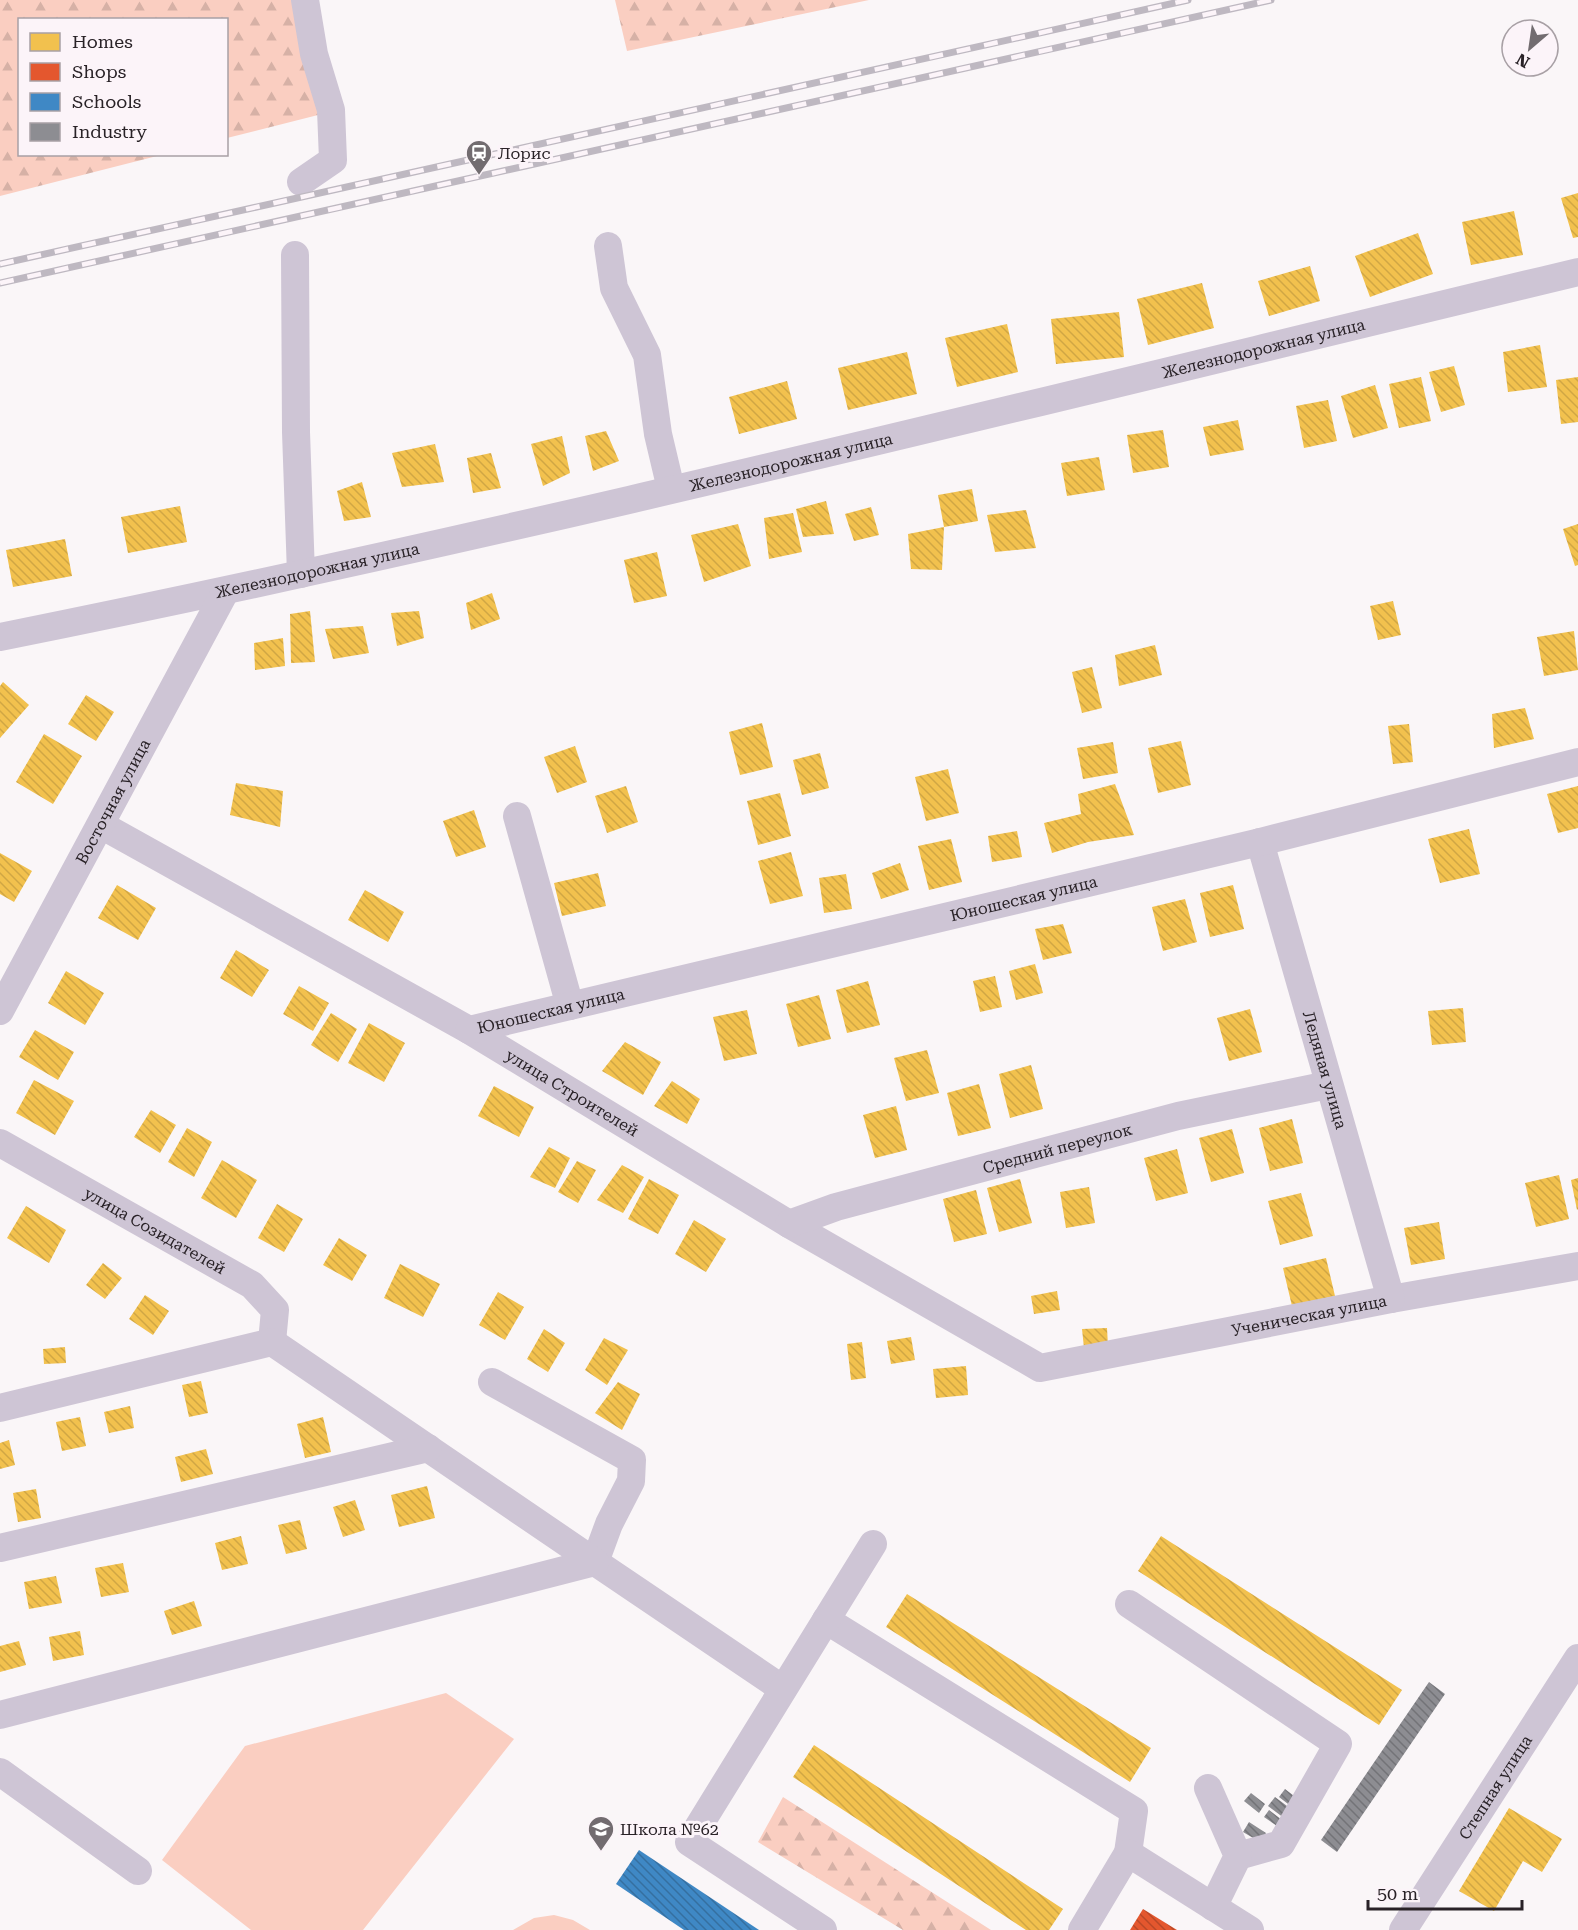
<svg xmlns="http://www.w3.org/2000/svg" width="1578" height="1930" font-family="'Roboto Serif',serif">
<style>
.forest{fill:url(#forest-firs)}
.garden{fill:#facec1}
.homes{fill:url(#homes-back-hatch)}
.shops{fill:url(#shops-back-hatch)}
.schools{fill:url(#schools-back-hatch)}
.industry{fill:url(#industry-back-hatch)}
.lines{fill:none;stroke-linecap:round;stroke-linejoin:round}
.minor{stroke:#cec5d5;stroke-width:28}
.rail-casing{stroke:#beb8c1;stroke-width:7}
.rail{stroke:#fcf4f9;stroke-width:4.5;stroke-dasharray:14;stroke-linecap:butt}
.labels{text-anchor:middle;stroke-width:6;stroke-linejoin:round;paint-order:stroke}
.poi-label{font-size:16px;fill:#292227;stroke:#fcf4f9;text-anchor:start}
.street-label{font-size:16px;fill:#292227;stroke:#fcf4f9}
</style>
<defs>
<pattern id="forest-firs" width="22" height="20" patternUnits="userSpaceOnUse" patternTransform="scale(1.5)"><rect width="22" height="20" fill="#facec1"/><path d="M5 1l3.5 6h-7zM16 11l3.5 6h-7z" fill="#d6b1a6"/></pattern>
<pattern id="homes-back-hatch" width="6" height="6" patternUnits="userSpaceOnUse" patternTransform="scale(1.5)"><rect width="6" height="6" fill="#f2c14e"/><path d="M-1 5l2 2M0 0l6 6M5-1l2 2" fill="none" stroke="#d0a644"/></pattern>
<pattern id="shops-back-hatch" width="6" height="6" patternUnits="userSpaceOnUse" patternTransform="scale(1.5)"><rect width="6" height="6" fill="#e4572e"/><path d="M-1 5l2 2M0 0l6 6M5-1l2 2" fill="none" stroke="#b94827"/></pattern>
<pattern id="schools-back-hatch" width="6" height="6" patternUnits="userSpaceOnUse" patternTransform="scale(1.5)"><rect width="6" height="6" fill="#3f88c5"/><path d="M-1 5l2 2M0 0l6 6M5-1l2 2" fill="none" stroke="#356fa0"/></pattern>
<pattern id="industry-back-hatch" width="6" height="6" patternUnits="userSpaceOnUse" patternTransform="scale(1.5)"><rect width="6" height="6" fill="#8d8d92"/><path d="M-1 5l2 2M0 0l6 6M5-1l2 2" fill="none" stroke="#737377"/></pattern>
</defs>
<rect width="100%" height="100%" fill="#faf6f8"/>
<path class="forest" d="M0 0H299L318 115 227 138 226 20H20V154L161 155 0 196Z
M615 0H869L627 51Z
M783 1797 991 1930H903L758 1842Z"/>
<path class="garden" d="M446 1693 514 1739 363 1930H251L162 1860 245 1746Z
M554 1915 573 1920 590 1930H513L534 1918Z"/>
<path class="homes" d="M1578 193V237L1573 238 1561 198Z
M1514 211 1523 255 1471 265 1462 222Z
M1418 233 1433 274 1370 297 1355 256Z
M1310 266 1320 301 1269 316 1258 281Z
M1202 283 1214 328 1148 345 1137 299Z
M1119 312 1124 357 1056 364 1051 319Z
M1007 324 1018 372 957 387 945 338Z
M1540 345 1547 387 1508 392 1503 352Z
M907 352 917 394 848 410 838 368Z
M1454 366 1465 405 1441 412 1429 372Z
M1421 377 1431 421 1399 428 1389 384Z
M1578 377V422L1561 424 1556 380Z
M787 381 797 419 739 434 729 397Z
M1375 385 1388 428 1353 438 1341 396Z
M1328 400 1337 441 1304 448 1296 406Z
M1238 420 1244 450 1210 456 1203 427Z
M1163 430 1169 467 1133 473 1127 435Z
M606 431 619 461 593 471 585 436Z
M562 436 570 473 543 486 531 444Z
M435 444 444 482 402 487 392 453Z
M491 453 501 488 473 493 467 458Z
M1099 457 1105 490 1067 496 1061 463Z
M362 482 371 517 344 521 337 491Z
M972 489 978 521 944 527 938 495Z
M826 501 834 534 803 537 796 509Z
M180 506 187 542 128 553 121 517Z
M871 507 879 535 854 541 845 514Z
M1026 510 1036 548 995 552 987 515Z
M793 513 802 552 769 559 764 518Z
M738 524 751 566 704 582 691 535Z
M1578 524V565L1575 566 1563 529Z
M944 527 942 570 911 569 908 534Z
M65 539 72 576 13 587 6 550Z
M657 552 667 596 634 603 624 560Z
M492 593 500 619 471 630 466 603Z
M1393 601 1401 635 1378 640 1370 606Z
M310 611 315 662 291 663 290 614Z
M419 611 424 638 397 646 391 613Z
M363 626 369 653 333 659 325 629Z
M1574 631 1578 670 1544 676 1537 637Z
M283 638 285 666 255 670 254 643Z
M1155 645 1162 675 1119 686 1115 655Z
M1092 667 1102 708 1082 713 1072 672Z
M3 682 29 705 0 738V686Z
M86 695 114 712 96 741 68 724Z
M1525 708 1534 739 1494 748 1492 714Z
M762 723 773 767 740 775 729 732Z
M1409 724 1413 762 1393 764 1388 726Z
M44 734 82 756 53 804 16 782Z
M1181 741 1191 785 1158 793 1148 748Z
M1113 742 1118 773 1083 779 1077 748Z
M575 746 587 782 557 793 544 757Z
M820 753 829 788 802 795 793 760Z
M948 769 959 813 926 821 915 777Z
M236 783 283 791 280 827 230 815Z
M1115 784 1134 835 1088 842 1052 853 1044 823 1081 814 1078 794Z
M626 786 638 822 607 833 595 796Z
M1578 786V828L1558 833 1547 794Z
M780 793 791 836 758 845 747 801Z
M474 810 486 847 456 857 443 821Z
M1469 829 1480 874 1440 883 1428 839Z
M1017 831 1022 857 992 862 988 836Z
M951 839 962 882 929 890 918 846Z
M791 852 803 896 770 904 758 861Z
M0 853 32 871 14 902 0 894Z
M900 863 909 890 881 899 872 873Z
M598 873 606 906 562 916 554 883Z
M846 874 852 909 824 913 819 878Z
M117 885 156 908 138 940 98 918Z
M1233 885 1244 929 1210 937 1200 893Z
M365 890 404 912 388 942 348 920Z
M1185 899 1197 942 1163 951 1152 907Z
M1063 924 1072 953 1043 960 1035 929Z
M236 950 269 970 252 997 220 978Z
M1035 964 1043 993 1016 1000 1009 971Z
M66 971 104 993 85 1025 48 1003Z
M995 976 1002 1007 980 1012 973 981Z
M868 981 880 1025 847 1033 836 990Z
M299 986 329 1003 313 1031 283 1014Z
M819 995 831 1039 798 1047 786 1004Z
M1463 1008 1466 1042 1432 1045 1428 1011Z
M1250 1009 1262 1052 1229 1061 1217 1018Z
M747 1010 757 1054 724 1061 713 1017Z
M331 1013 357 1029 338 1062 311 1045Z
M369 1023 405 1043 384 1082 348 1063Z
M35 1030 74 1052 58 1080 19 1057Z
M625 1042 661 1062 643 1095 602 1071Z
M927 1050 939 1093 906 1101 894 1058Z
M1031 1065 1043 1109 1010 1118 999 1074Z
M34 1080 74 1101 55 1135 16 1113Z
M672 1081 700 1099 687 1124 654 1106Z
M979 1084 991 1128 958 1136 947 1093Z
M494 1086 534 1107 519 1137 478 1116Z
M896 1106 907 1150 875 1158 863 1115Z
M151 1110 176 1125 160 1153 134 1137Z
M1292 1119 1303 1163 1270 1171 1259 1128Z
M187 1128 212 1142 194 1177 168 1162Z
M1232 1129 1244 1173 1211 1182 1199 1138Z
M549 1147 570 1158 555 1188 530 1177Z
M1177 1149 1188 1193 1156 1201 1144 1158Z
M222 1160 257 1180 236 1218 201 1198Z
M577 1161 596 1170 578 1203 558 1192Z
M622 1165 644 1177 623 1213 597 1200Z
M1559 1175 1569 1219 1536 1227 1525 1183Z
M1578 1178V1209L1577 1210 1571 1180Z
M649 1179 679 1195 658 1234 628 1219Z
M1020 1179 1032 1223 999 1232 987 1188Z
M1089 1187 1095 1223 1066 1228 1060 1192Z
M976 1190 987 1234 954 1242 943 1199Z
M1301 1193 1313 1236 1280 1245 1268 1201Z
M277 1204 303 1219 284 1252 258 1238Z
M26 1206 66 1230 49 1263 7 1238Z
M694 1220 726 1239 706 1272 675 1254Z
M1439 1222 1445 1259 1411 1265 1404 1228Z
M339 1238 367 1255 352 1281 323 1265Z
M1326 1258 1335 1296 1292 1306 1283 1268Z
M103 1263 122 1278 105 1299 86 1285Z
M400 1264 440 1284 423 1317 384 1298Z
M1057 1291 1060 1310 1034 1314 1031 1296Z
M498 1292 524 1307 505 1340 479 1325Z
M145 1295 169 1311 153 1335 129 1319Z
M1107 1328 1108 1346 1084 1348 1082 1329Z
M544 1329 565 1343 548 1372 527 1359Z
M911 1337 915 1360 891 1364 887 1341Z
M604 1338 628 1350 607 1385 585 1370Z
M862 1342 866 1378 851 1380 847 1344Z
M65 1347 66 1363 44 1364 43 1349Z
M966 1366 968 1395 936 1398 933 1369Z
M201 1381 208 1413 189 1417 182 1385Z
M618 1382 640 1394 622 1430 595 1413Z
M130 1406 134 1428 109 1433 104 1412Z
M80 1417 86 1446 62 1451 56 1422Z
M323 1417 331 1452 305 1458 297 1424Z
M9 1440 15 1465 0 1469V1443Z
M206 1449 213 1474 181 1482 175 1457Z
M427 1486 435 1518 399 1527 391 1495Z
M36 1489 41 1518 18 1522 13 1493Z
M355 1500 365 1530 343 1537 333 1507Z
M300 1520 307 1549 286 1554 278 1525Z
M241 1536 248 1564 222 1570 215 1543Z
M1161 1536 1402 1690 1379 1725 1138 1571Z
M123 1563 129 1592 101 1597 95 1568Z
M56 1576 62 1603 29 1609 24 1582Z
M907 1594 1151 1748 1130 1782 886 1627Z
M194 1601 202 1626 172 1635 164 1611Z
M80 1631 84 1655 53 1661 49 1637Z
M19 1641 26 1665 0 1672V1646Z
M814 1745 1063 1909 1049 1930H1026L793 1777Z
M1509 1808 1562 1839 1542 1872 1523 1861 1494 1911 1459 1891Z"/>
<path class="shops" d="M1143 1909 1177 1930H1130Z"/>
<path class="schools" d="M639 1850 759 1930H684L616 1884Z"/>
<path class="industry" d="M1429 1682 1445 1694 1337 1852 1321 1840Z
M1285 1789 1298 1799 1292 1807 1279 1797Z
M1251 1793 1265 1804 1259 1813 1244 1801Z
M1275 1797 1291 1809 1284 1818 1268 1806Z
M1269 1810 1282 1820 1277 1826 1264 1817Z
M1249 1822 1266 1833 1260 1842 1243 1832Z"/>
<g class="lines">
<g class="minor">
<path d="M301 182 333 160 331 110 314 54 305 0"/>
<path d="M608 246 614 288 647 355 658 434 671 489"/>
<path d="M295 255 296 432 301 574"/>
<path id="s1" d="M0 637C529 531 1053 398 1578 272"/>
<path d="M517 816 570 1006"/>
<path id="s2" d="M101 825 469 1030 789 1224 1040 1368 1391 1299 1578 1266"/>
<path id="s3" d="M1260 842 1391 1299"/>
<path id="s4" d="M0 1011 225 592"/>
<path id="s5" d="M469 1030 1260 842 1578 762"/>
<path id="s6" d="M0 1143 252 1285 275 1310 272 1342"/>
<path id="s7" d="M789 1224 836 1207 1178 1116 1328 1085"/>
<path d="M492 1382 632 1460 631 1481 609 1524 595 1562 783 1689"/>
<path d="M0 1408 272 1342 595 1562 0 1715"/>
<path d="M0 1548 428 1448"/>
<path d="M1129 1604 1338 1744 1281 1844 1238 1856"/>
<path d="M826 1620 1134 1811 1128 1853"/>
<path d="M0 1772 138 1871"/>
<path d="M1208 1788 1238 1856 1213 1907"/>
<path d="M823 1930 689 1842 873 1544"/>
<path d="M1082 1930 1128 1853 1250 1930"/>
<path id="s8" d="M1403 1930 1578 1658"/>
</g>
<g class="rail-casing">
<path id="rail" d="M0 264 1188 0
M0 283 1271 0"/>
</g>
<use href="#rail" class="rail"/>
</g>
<defs>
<g id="station-pin" transform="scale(1.35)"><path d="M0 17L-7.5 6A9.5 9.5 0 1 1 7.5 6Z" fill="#726c70" stroke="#fcf4f9"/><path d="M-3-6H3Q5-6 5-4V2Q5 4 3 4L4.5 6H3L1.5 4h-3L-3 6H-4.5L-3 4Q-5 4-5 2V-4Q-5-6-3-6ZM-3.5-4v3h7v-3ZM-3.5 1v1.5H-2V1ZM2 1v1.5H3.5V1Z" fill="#fff"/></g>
<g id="school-pin" transform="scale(1.35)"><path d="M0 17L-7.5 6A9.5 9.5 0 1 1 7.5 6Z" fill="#726c70" stroke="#fcf4f9"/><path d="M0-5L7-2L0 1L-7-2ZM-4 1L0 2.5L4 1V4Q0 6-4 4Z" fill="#fff"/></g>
</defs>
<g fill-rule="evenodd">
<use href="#station-pin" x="479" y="153"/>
<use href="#school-pin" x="601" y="1829"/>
</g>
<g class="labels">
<g class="poi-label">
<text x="498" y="159">Лорис</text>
<text x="620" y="1835">Школа №62</text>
</g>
<g class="street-label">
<text dy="6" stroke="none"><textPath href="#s1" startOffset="1296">Железнодорожная улица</textPath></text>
<text dy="6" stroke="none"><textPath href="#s1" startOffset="810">Железнодорожная улица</textPath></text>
<text dy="6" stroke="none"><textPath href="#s1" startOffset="324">Железнодорожная улица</textPath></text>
<text dy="6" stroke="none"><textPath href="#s4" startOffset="238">Восточная улица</textPath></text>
<text dy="6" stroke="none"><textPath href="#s5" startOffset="570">Юношеская улица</textPath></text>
<text dy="6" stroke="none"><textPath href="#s5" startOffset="84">Юношеская улица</textPath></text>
<text dy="6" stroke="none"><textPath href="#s3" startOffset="237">Ледяная улица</textPath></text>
<text dy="6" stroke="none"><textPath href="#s2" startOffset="542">улица Строителей</textPath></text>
<text dy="6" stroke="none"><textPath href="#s7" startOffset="279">Средний переулок</textPath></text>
<text dy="6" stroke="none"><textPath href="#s6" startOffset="178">улица Созидателей</textPath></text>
<text dy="6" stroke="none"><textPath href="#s2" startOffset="1359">Ученическая улица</textPath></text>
<text dy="6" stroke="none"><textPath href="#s8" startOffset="170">Степная улица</textPath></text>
</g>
</g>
<rect x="18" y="18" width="210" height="138" fill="#fcf4f9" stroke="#a8a0a5" stroke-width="1.5"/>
<rect x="30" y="33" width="30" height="18" fill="#f2c14e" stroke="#a8a0a5" stroke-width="1.5"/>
<text x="72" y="48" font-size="18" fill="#292227">Homes</text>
<rect x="30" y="63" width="30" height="18" fill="#e4572e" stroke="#a8a0a5" stroke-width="1.5"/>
<text x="72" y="78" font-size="18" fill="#292227">Shops</text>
<rect x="30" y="93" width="30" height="18" fill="#3f88c5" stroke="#a8a0a5" stroke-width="1.5"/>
<text x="72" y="108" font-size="18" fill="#292227">Schools</text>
<rect x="30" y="123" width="30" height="18" fill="#8d8d92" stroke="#a8a0a5" stroke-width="1.5"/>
<text x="72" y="138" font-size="18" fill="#292227">Industry</text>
<g transform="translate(1530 48) rotate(209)"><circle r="28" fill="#fcf4f9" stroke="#a8a0a5" stroke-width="1.5"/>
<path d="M0-4.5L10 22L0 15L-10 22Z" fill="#726c70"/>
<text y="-9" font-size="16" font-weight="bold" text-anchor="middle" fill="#292227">N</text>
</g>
<path d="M1368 1900v9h154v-9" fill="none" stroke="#292227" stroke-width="3"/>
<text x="1377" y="1900" font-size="18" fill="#292227" stroke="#fcf4f9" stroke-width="4.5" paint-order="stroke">50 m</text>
</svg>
